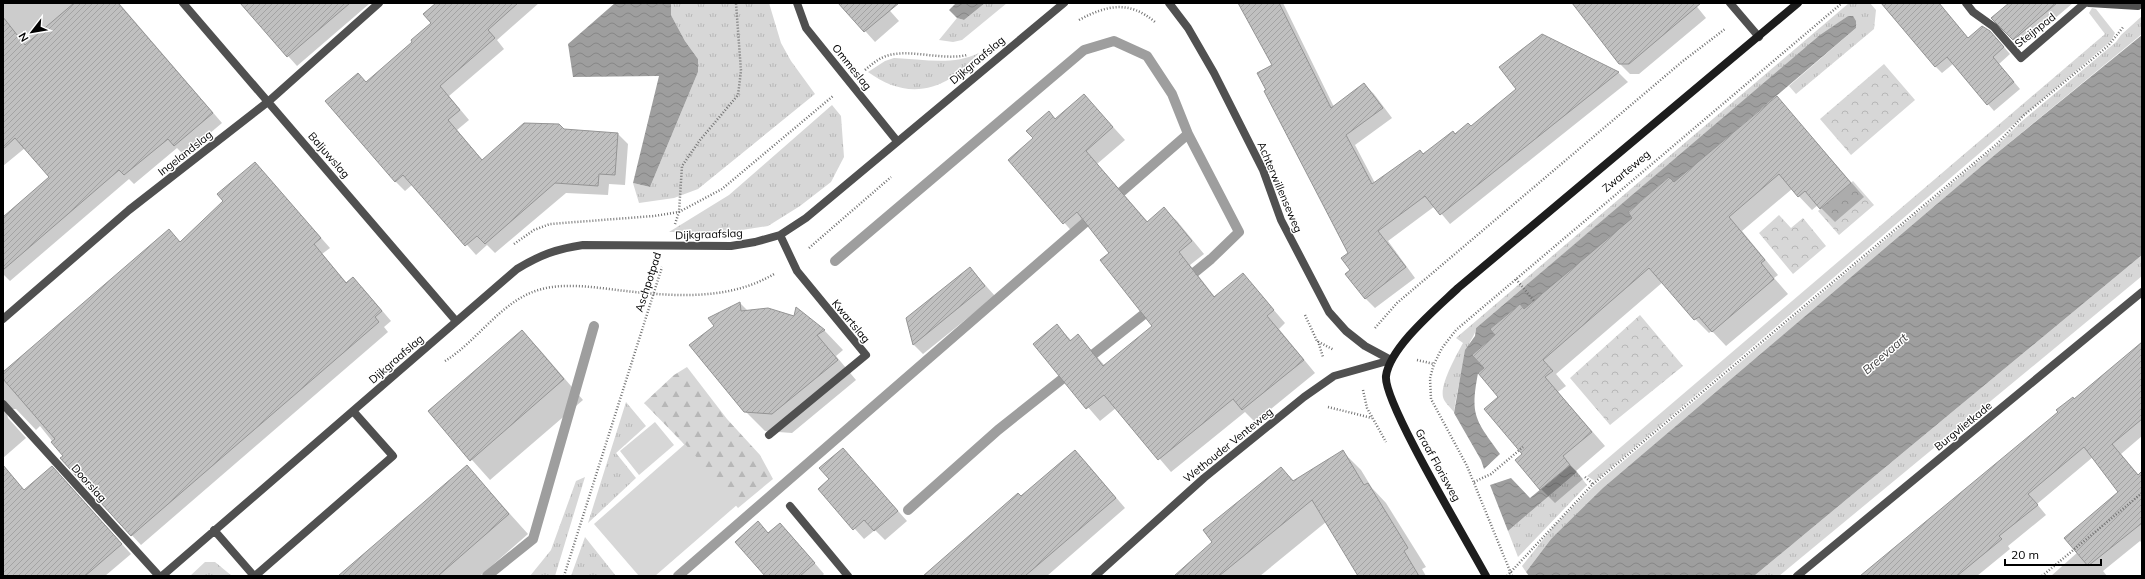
<svg xmlns="http://www.w3.org/2000/svg" width="2145" height="579" font-family="Mulish,sans-serif">
<style>
.grass{fill:url(#grass-tufts)}
.forest{fill:url(#forest-firs)}
.park{fill:url(#park-crowns)}
.pitch{fill:#d7d7d7}
.water{fill:url(#water-waves)}
.shadow{fill:#0003}
.lines{fill:none;stroke-linecap:round;stroke-linejoin:round}
.stream{stroke:#9e9e9e;stroke-width:10}
.building{fill:url(#building-hatch);stroke:#949494}
.path{stroke:#727272;stroke-width:2.5;stroke-dasharray:1 2;stroke-linecap:butt}
.pedestrian{stroke:#505050;stroke-width:8}
.minor{stroke:#505050;stroke-width:8}
.secondary{stroke:#1d1d1d;stroke-width:8}
.labels{text-anchor:middle;stroke-width:3;stroke-linejoin:round;paint-order:stroke}
.street-label{font-size:11px;fill:#000;stroke:#fff}
.water-label{font-size:12px;font-style:italic;fill:#3f3f3f;stroke:#fff}
</style>
<defs>
<pattern id="grass-tufts" width="24" height="20" patternUnits="userSpaceOnUse"><rect width="24" height="20" fill="#d7d7d7"/><path d="M3 7l-1-3M5 7V3M7 7l1-3M15 17l-1-3M17 17v-4M19 17l1-3" fill="none" stroke="#b7b7b7"/></pattern>
<pattern id="forest-firs" width="22" height="20" patternUnits="userSpaceOnUse"><rect width="22" height="20" fill="#d7d7d7"/><path d="M5 1l3.5 6h-7zM16 11l3.5 6h-7z" fill="#b7b7b7"/></pattern>
<pattern id="park-crowns" width="20" height="18" patternUnits="userSpaceOnUse"><rect width="20" height="18" fill="#d7d7d7"/><path d="M2 6a3 3 0 1 1 6 0M12 15a3 3 0 1 1 6 0" fill="none" stroke="#b7b7b7"/></pattern>
<pattern id="water-waves" width="16" height="10" patternUnits="userSpaceOnUse"><rect width="16" height="10" fill="#9e9e9e"/><path d="M0 5q4-4 8 0t8 0" fill="none" stroke="#868686"/></pattern>
<pattern id="building-hatch" width="6" height="6" patternUnits="userSpaceOnUse"><rect width="6" height="6" fill="#c0c0c0"/><path d="M-1 1l2-2M0 6l6-6M5 7l2-2" fill="none" stroke="#a3a3a3"/></pattern>
</defs>
<rect width="100%" height="100%" fill="#fff"/>
<path class="grass" d="M671 3H769L781 43 791 61 815 94 698 189 674 198 639 203 633 183 650 187 698 72V59L685 41 671 15Z
M985 3H1007L962 40 953 42 939 40 957 18 964 20Z
M1849 3H1870L1876 10 1874 29 1796 94 1789 86 1856 28 1848 16 1820 36 1476 328C1475 336 1471 338 1469 345 1463 367 1457 389 1454 412 1451 408 1444 402 1443 397 1440 384 1457 354 1463 343L1456 338Z
M2092 8 2096 9 2115 33 2111 41 1595 481 1587 476 2105 34 2089 13Z
M2142 16V34L1997 153 1551 539 1526 572 1522 566 1554 526 1594 486 1999 144 2021 122 2116 42 2121 35Z
M979 53C970 61 961 72 951 78 922 96 894 91 868 72L885 61 894 58C922 59 953 66 979 53Z
M832 105 841 116 844 157 831 182 800 206 768 226 729 232H669L729 195Z
M2142 255V276L1779 576H1754Z
M626 402 646 426 616 453 636 478 588 523Z
M1577 472 1587 485 1518 557 1508 531Z
M585 477 555 576H530L551 550 576 481Z
M585 537 616 576H571Z
M205 562H215L232 576H190Z"/>
<path class="forest" d="M687 367 727 419 760 455 773 479 738 508 682 442 644 403 674 375Z"/>
<path class="park" d="M1884 64 1915 100 1851 155 1820 119Z
M1853 181 1874 205 1839 235 1818 211Z
M1779 215 1791 228 1803 218 1826 246 1793 274 1759 233Z
M1640 315 1683 366 1610 425 1570 378Z"/>
<path class="pitch" d="M655 422 674 445 639 475 620 451Z
M685 444 738 504 655 576H639L594 524Z"/>
<path class="water" d="M615 3H671V15L685 41 698 59V72L650 187 633 183 659 76 573 77 568 44Z
M956 3H985L964 20 957 18 949 10Z
M1848 16H1853L1856 21V28L1674 183 1669 177 1628 212 1633 218 1525 310 1520 304 1490 329 1495 335 1472 355 1484 368 1478 373C1470 416 1475 419 1500 454L1484 469 1481 460 1454 413 1465 350 1475 336 1476 328 1820 35Z
M2142 35V255L1754 576H1529L1526 572 1551 539 1603 488 1997 153Z
M1570 465 1577 472 1508 531 1490 485 1511 478 1530 498Z"/>
<path class="shadow" d="M3 3H119L222 123 184 155 177 148 134 184 129 179 10 281 3 274V218L50 177 25 148 3 166Z
M241 3H368L369 4 297 66Z
M455 3H539L497 40 504 49 449 96 469 120 457 130 483 161 564 130 618 134 628 144 625 185 609 184 608 195 566 193 495 253 487 245 476 255 413 184 405 191 395 181 367 83Z
M840 3H883L899 21 875 42Z
M1240 3H1283L1334 107 1364 84 1374 94 1392 118 1355 145 1375 183 1471 127 1618 72 1628 82 1450 224 1435 206 1388 241 1415 278 1375 308 1365 298 1352 270 1349 253 1267 90 1274 65Z
M1575 3H1694L1706 18 1639 74H1630L1619 63Z
M1887 3H1938L1968 38 1997 39 2010 54 1999 64 2020 89 1994 111 1953 64 1942 73 1936 67 1884 6Z
M2011 3H2073L2021 47 1993 18Z
M1084 95 1125 140 1097 164 1148 222 1164 209 1177 221 1204 254 1190 265 1215 297 1243 274 1285 323 1279 329 1315 373 1255 422 1245 412 1171 472 1116 408 1100 421 1034 345 1057 326 1072 341 1078 335 1105 366 1153 326 1110 253 1088 226 1076 236 1009 160 1035 138 1049 113 1056 119Z
M1777 97 1864 197 1835 222 1818 205 1812 210 1792 189 1742 231 1778 275 1774 278 1788 294 1726 346 1712 331 1709 333 1695 319 1663 282 1556 374 1566 386 1558 392 1605 446 1576 471 1583 479 1555 503 1541 489 1485 368 1525 310Z
M255 163 330 248 322 254 347 283 362 287 391 321 384 327 388 332 141 545 61 459 64 456 40 426 36 430 16 409H9L7 413 8 418 26 438 3 458V373L180 242 224 201Z
M970 268 995 296 923 354 913 344Z
M740 303 748 311 824 330 843 350 836 356 856 380 792 433 765 431 745 411 715 326Z
M522 331 541 351 583 400 490 480 429 412Z
M2142 343V436L2121 454 2142 479V543L2140 541 2103 571 2107 576H2051L2078 552 2120 492 2093 457 2037 504 2046 515 2008 546 2010 549 1977 576H1862Z
M843 449 907 521 885 540 875 530 864 539 819 489 831 479Z
M1343 452 1361 470 1372 488 1386 503 1426 567 1422 569 1426 576H1359L1326 522 1260 576H1175L1214 542 1281 468 1294 481Z
M1085 461 1125 508 1047 576H924L1021 498Z
M3 465 24 490 61 476 131 554 105 576H3Z
M467 466 528 534 480 576H339Z
M758 523 769 534H790L824 574 822 576H766Z"/>
<g class="lines">
<path class="stream" d="M1112 200 1188 134
M835 261 1084 50 1114 41 1147 56 1172 94 1188 134 1239 232 1211 259 1184 281
M908 510 998 430 1153 307
M487 576 533 539 594 326
M678 576 1095 214"/>
</g>
<path class="building" d="M74 3H118L213 113 174 146 168 139 124 175 119 170 3 270V217L49 177 15 138 3 149V17L25 45Z
M240 3H350L287 57Z
M436 3H518L488 30 495 38 440 86 460 110 448 120 482 160 524 123 559 124 564 129 618 133 615 175 599 174 598 186 555 183 485 244 477 236 465 246 403 175 395 182 325 101 358 73 366 82 412 42 411 40 431 23 423 14Z
M838 3H899L864 32Z
M1238 3H1279L1331 108 1364 83 1383 108 1346 135 1372 184 1420 150 1423 154 1453 131 1455 134 1468 123 1471 126 1516 89 1499 67 1542 34 1619 72 1440 215 1425 196 1378 231 1406 267 1365 299 1345 274 1350 270 1341 258 1348 253 1264 91 1266 90 1257 73 1272 65Z
M1572 3H1701L1629 64H1619Z
M1881 3H1939L1968 38 1982 26 1990 31 2004 47 1993 57 2014 82 1987 105 1947 57 1935 67Z
M2009 3H2057L2013 40 1991 18Z
M1084 94 1113 127 1086 151 1147 222 1164 207 1192 241 1179 252 1214 297 1243 273 1274 310 1267 316 1304 360 1242 410 1233 399 1158 460 1104 395 1086 409 1033 344 1057 324 1070 341 1078 334 1103 366 1152 326 1100 260 1109 253 1077 212 1063 224 1008 160 1033 138 1026 131 1049 111 1055 119Z
M1777 96 1851 183 1820 209 1805 191 1798 197 1779 174 1729 217 1765 260 1761 263 1774 279 1712 332 1699 317 1694 320 1649 268 1543 360 1553 371 1545 377 1592 432 1563 456 1570 465 1540 490 1515 460 1522 454 1484 409 1498 397 1478 373 1484 368 1472 355 1495 335 1490 329 1520 304 1524 309 1606 240 1632 218 1628 212 1669 177 1674 182Z
M255 162 321 238 314 244 346 283 353 277 382 311 375 317 379 322 131 536 60 458 63 456 51 442 55 439 3 379V372L169 229 180 242 223 201 217 194Z
M970 267 985 286 913 345 906 318Z
M740 302 741 311 768 308 794 316 796 307 825 330 817 335 838 360 772 414 744 412 689 345 714 326 708 318Z
M522 330 564 379 470 461 428 411Z
M2142 342V419L2112 444 2138 475 2142 471V523L2088 566 2064 538 2118 492 2084 447 2028 494 2038 505 1999 536 2002 539 1957 576H1860L2058 412 2056 410 2073 397 2074 399Z
M843 448 898 511 874 531 864 520 853 530 818 489 829 479 819 468Z
M1075 450 1116 498 1025 576H923L1018 493 1021 496Z
M1343 450 1364 485 1368 483 1408 548 1404 551 1419 576H1358L1312 500 1219 576H1174L1212 542 1203 530 1281 467 1293 481Z
M3 465 24 490 52 466 122 544 85 576H3Z
M467 465 509 514 438 576H338Z
M758 521 768 533 780 523 815 563 800 576H765L735 542Z"/>
<g class="lines">
<path class="path" d="M1079 20C1107 5 1129 0 1155 22
M865 70C872 64 878 59 886 56 910 48 941 61 967 55
M675 224 679 212 682 166 700 140 738 95 741 71 736 3
M514 244 534 230 550 224 654 216 679 212 722 189 833 96
M809 248 891 177
M1516 279 1534 301
M1305 315 1317 341 1334 350
M1375 328 1397 303 1683 61 1725 29
M1318 341 1323 357
M1417 360 1434 364
M445 361C478 341 502 299 542 289 565 283 593 287 617 290 669 296 727 302 774 274
M1363 390 1367 408 1386 442
M1328 407 1372 418
M1585 477 1593 484
M1474 482 1491 474 1523 447
M564 576 662 267
M1507 576 1593 484 1998 143 2023 116 2108 46 2124 26
M1512 576 1467 466 1431 399 1430 378 1434 364 1442 348 1456 330 1842 3
M2042 576 2142 493"/>
<path class="pedestrian" d="M3 404 159 576"/>
<path class="minor" d="M183 3 456 321
M797 3 806 28 897 141
M1169 3 1188 28 1214 73 1263 170 1281 220 1329 312 1346 331 1365 346 1391 360
M1730 3 1759 37
M1966 3 1973 12 1994 27 2021 58 2085 3
M2089 3 2138 6 2141 3
M3 319 129 210 269 101 379 3
M769 435 866 355 797 271 780 235
M790 506 848 576
M214 530 254 576
M162 576 517 269C540 255 556 249 583 245L731 246 755 242 780 235 806 218 1064 3
M255 576 393 456 353 411
M1095 576 1204 478 1304 397 1334 376 1391 360
M1797 576 2142 292"/>
<path class="secondary" d="M1486 576C1469 544 1383 402 1386 376 1390 347 1437 308 1458 288L1798 3"/>
</g>
<g class="labels">
<g class="street-label">
<text transform="translate(2035 30) rotate(-38)" y="4">Steijnpad</text>
<text transform="translate(977 60) rotate(-40)" y="4">Dijkgraafslag</text>
<text transform="translate(852 67) rotate(51)" y="4">Ommeslag</text>
<text transform="translate(185 153) rotate(-38)" y="4">Ingelandslag</text>
<text transform="translate(329 155) rotate(49)" y="4">Baljuwslag</text>
<text transform="translate(1626 171) rotate(-40)" y="4">Zwarteweg</text>
<text transform="translate(1280 187) rotate(67)" y="4">Achterwillenseweg</text>
<text transform="translate(709 234) rotate(-2)" y="4">Dijkgraafslag</text>
<text transform="translate(648 282) rotate(-72)" y="4">Aschpotpad</text>
<text transform="translate(851 321) rotate(50)" y="4">Kwartslag</text>
<text transform="translate(396 359) rotate(-41)" y="4">Dijkgraafslag</text>
<text transform="translate(1963 426) rotate(-39)" y="4">Burgvlietkade</text>
<text transform="translate(1228 445) rotate(-39)" y="4">Wethouder Venteweg</text>
<text transform="translate(1438 465) rotate(61)" y="4">Graaf Florisweg</text>
<text transform="translate(89 483) rotate(48)" y="4">Doorslag</text>
</g>
<g class="water-label">
<text transform="translate(1885 354) rotate(-41)" y="4">Breevaart</text>
</g>
</g>
<rect width="2145" height="579" fill="none" stroke="#000000" stroke-width="8"/>
<g transform="translate(32 32) rotate(239)" stroke="#ffffff" stroke-width="3" paint-order="stroke">
<path d="M0-3L7 15L0 10L-7 15Z" fill="#000000"/>
<text y="-6" font-size="11" font-weight="bold" text-anchor="middle" fill="#000000">N</text>
</g>
<path d="M2005 559v6h96v-6" fill="none" stroke="#000000" stroke-width="2"/>
<text x="2011" y="559" font-size="12" fill="#000000" stroke="#ffffff" stroke-width="3" paint-order="stroke">20 m</text>
</svg>
